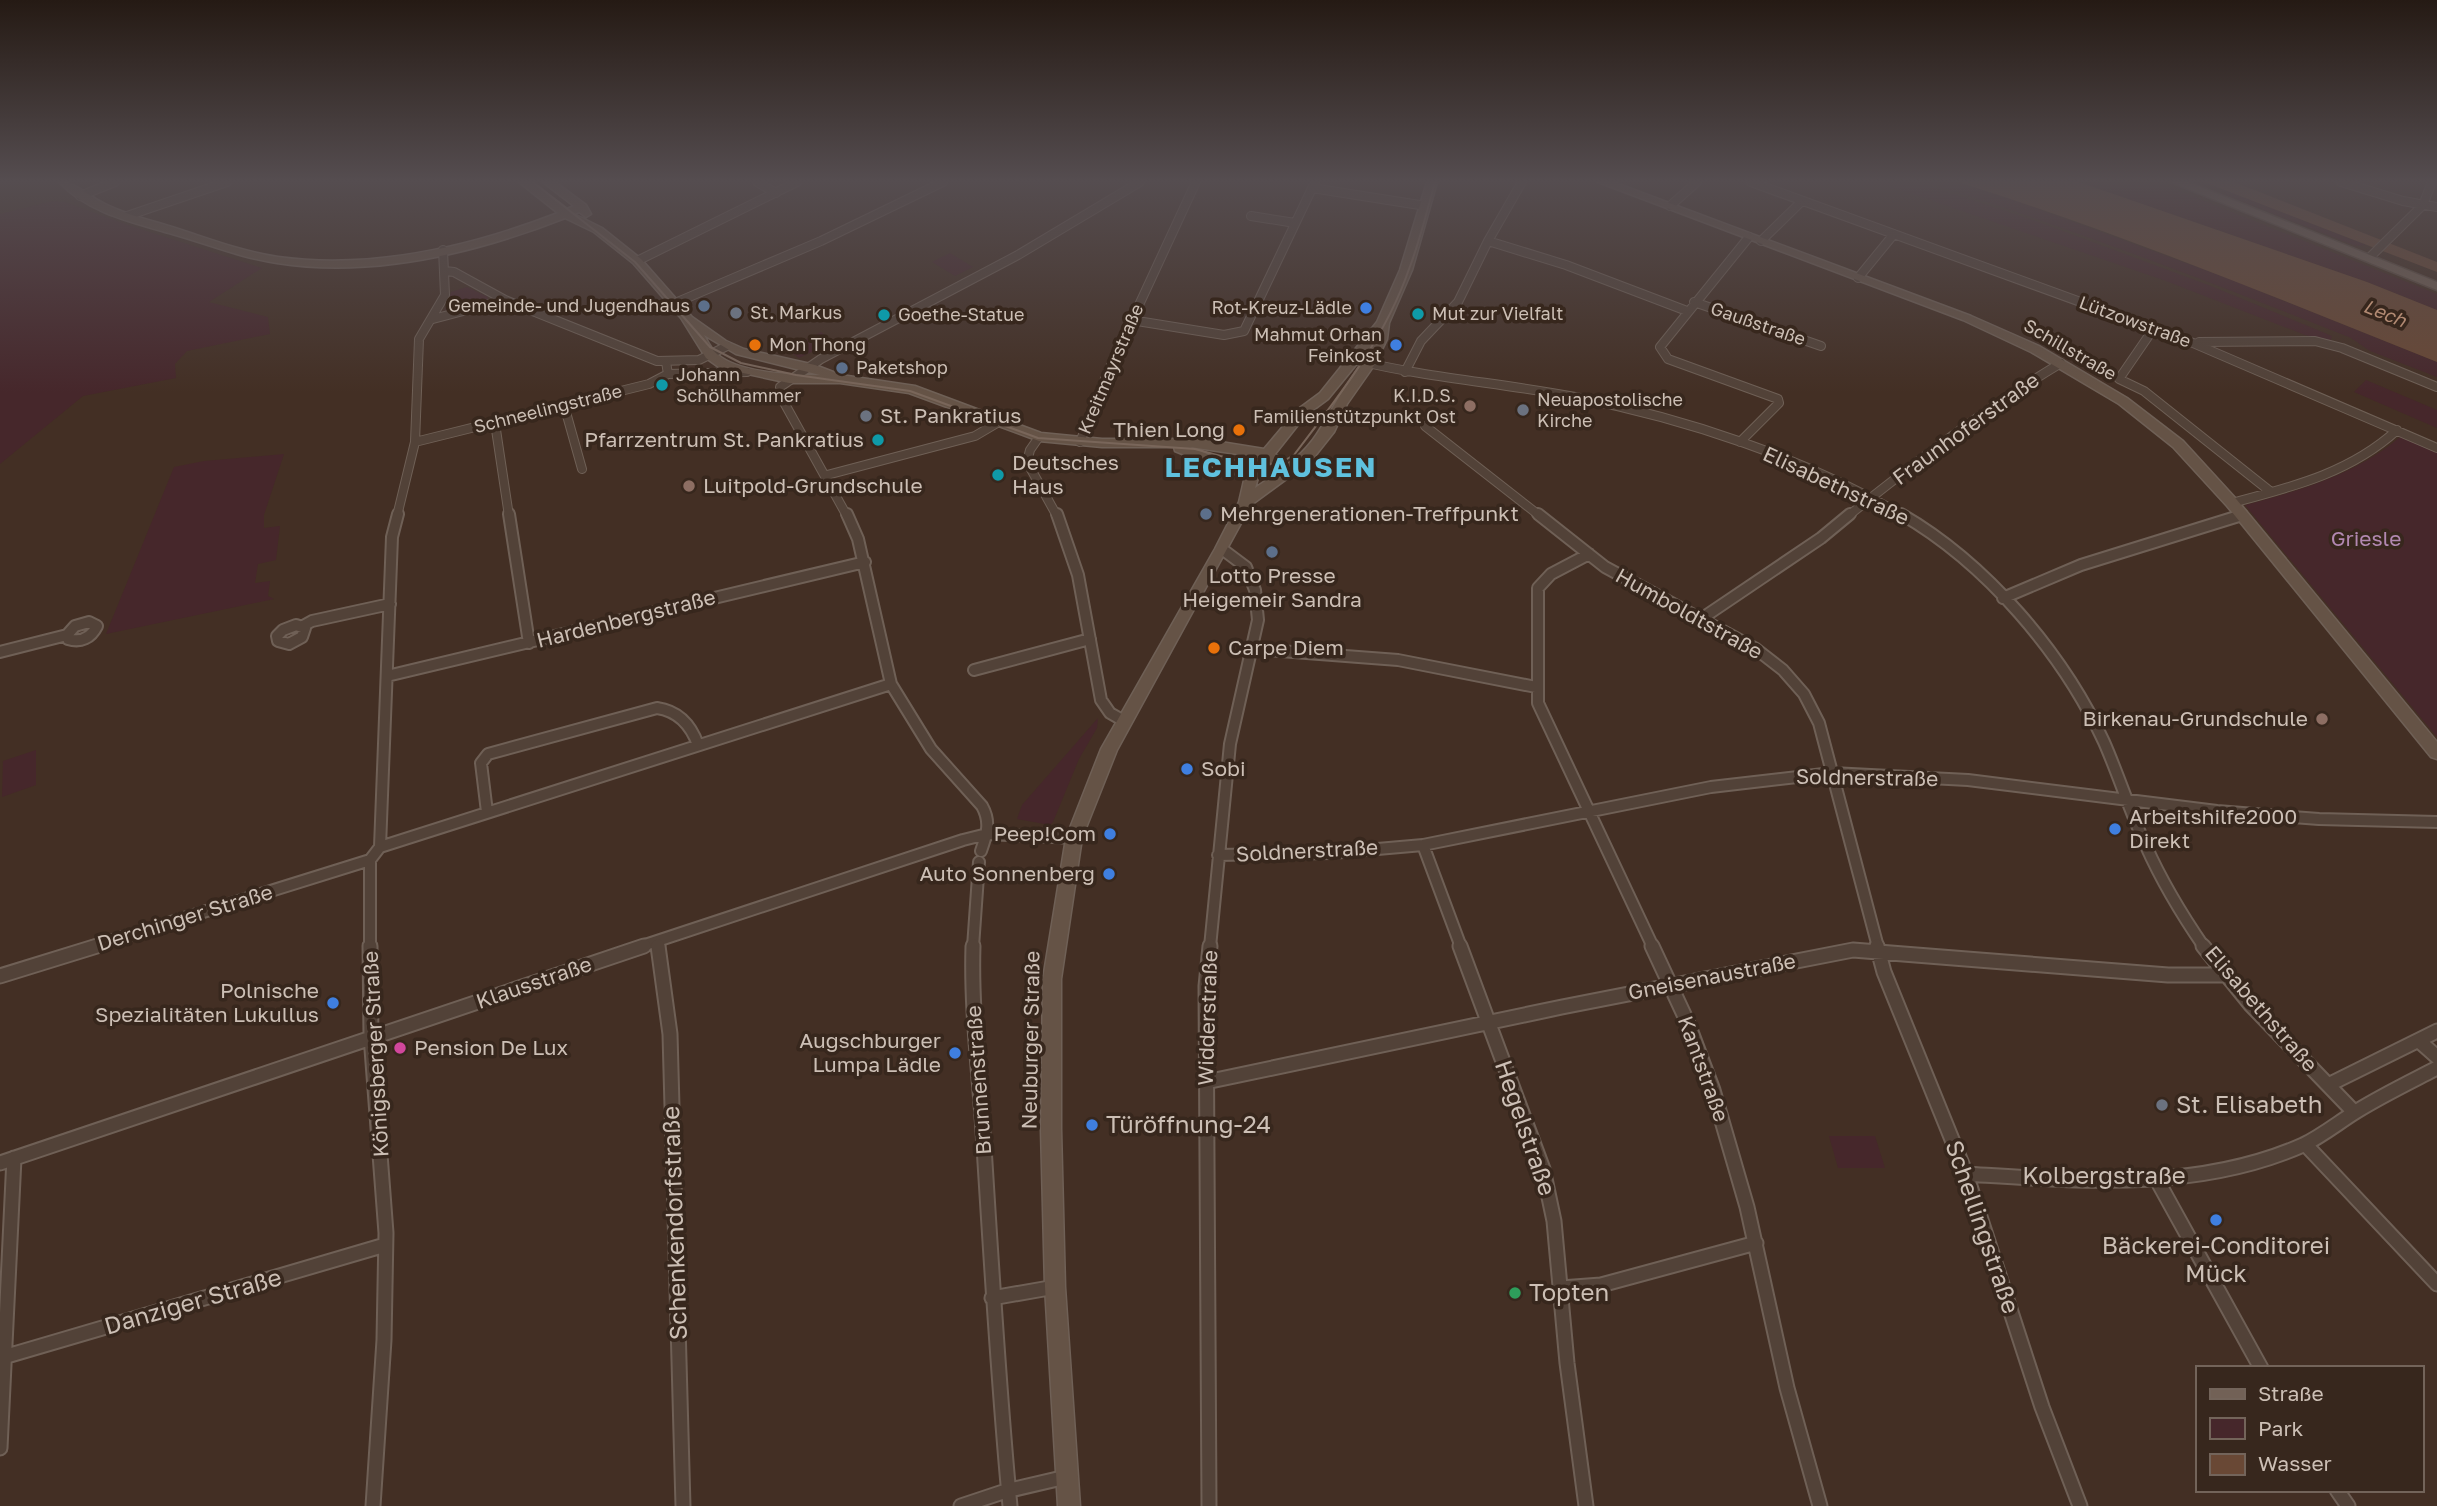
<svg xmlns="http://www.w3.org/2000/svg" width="2437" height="1506" font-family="'Golos Text',sans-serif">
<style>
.green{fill:#46272b}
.water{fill:#694835}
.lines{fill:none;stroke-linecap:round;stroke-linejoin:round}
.street-far2-casing{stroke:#6f6056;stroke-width:10}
.street-far1-casing{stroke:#6f6056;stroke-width:14}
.street-casing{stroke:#6f6056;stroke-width:17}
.secondary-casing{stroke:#6f6056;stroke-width:3}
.primary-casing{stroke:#5b4c42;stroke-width:3}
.street-far2{stroke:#524238;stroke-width:8}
.street-far1{stroke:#524238;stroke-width:10}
.street{stroke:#524238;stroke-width:13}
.secondary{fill:#655346;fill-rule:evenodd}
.primary{fill:#726156;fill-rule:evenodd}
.tram{stroke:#79665a;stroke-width:2}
.service-dot{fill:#5c6f8a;stroke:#37271d;stroke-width:2.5}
.shop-dot{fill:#3f7fe0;stroke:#37271d;stroke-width:2.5}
.worship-dot{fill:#6b7280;stroke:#37271d;stroke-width:2.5}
.culture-dot{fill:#0f9aa8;stroke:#37271d;stroke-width:2.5}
.food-dot{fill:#e8710a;stroke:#37271d;stroke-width:2.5}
.education-dot{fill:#8d6e63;stroke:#37271d;stroke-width:2.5}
.hotel-dot{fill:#d1479c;stroke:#37271d;stroke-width:2.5}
.leisure-dot{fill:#2e9e5b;stroke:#37271d;stroke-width:2.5}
.labels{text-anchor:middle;stroke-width:7;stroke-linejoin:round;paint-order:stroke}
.far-poi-label{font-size:18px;fill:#ccbfb5;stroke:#37271d;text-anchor:start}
.far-street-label{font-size:18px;fill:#ccbfb5;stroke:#37271d}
.far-water-label{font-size:19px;font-style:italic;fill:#b28a73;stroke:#37271d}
.poi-label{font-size:21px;fill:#ccbfb5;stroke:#37271d;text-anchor:start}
.street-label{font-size:21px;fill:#ccbfb5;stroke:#37271d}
.park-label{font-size:21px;fill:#b288b1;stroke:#37271d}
.near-poi-label{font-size:24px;fill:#ccbfb5;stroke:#37271d;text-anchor:start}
.near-street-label{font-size:24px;fill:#ccbfb5;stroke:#37271d}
.district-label{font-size:28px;font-weight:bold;letter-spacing:2px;fill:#5fc1de;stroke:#37271d}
</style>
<rect width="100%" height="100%" fill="#432f24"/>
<path class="green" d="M1878 182H1917L2036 221 2211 286 2332 336 2330 341 2305 335 2166 281Z
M1926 182H1958L2011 199 2227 278 2437 362V377L2370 351 2351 338C2211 282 2070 228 1926 182Z
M2079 182H2157L2437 294V310L2367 282Z
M2218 187 2366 245 2356 246 2228 196Z
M53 201 65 202 128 225 262 268 209 302 268 317 270 334 187 351 175 364 176 378 83 396 0 464V214Z
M950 253 973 267 955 276 932 262Z
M467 287 488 297 486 302 450 312 445 310 451 292Z
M821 332 833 342 799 358 786 349Z
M2366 380 2437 410V428L2354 392Z
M2400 437 2437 452V737L2245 505C2299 491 2357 474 2400 437Z
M284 454 264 515V528L280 526 276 560 258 564 255 583 270 581 268 596 274 599 106 634 174 467 204 461Z
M1098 718 1097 728 1079 759 1053 822 1050 825 1017 819 1022 805Z
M36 750V785L2 797 3 761Z
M1829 1136H1875L1885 1168H1838Z"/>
<path class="water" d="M1958 182H2079L2367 282 2437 310V362C2279 299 2121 233 1958 182Z
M2204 182H2233L2252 189 2437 262V272Z"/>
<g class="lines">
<g class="street-far2-casing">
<path id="street-far2" d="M757 182 776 193
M1751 182 2193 343 2437 448
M2341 182 2403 201 2437 207
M1312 188 1426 206
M80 196 115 182
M1670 206 1697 182
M127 216 227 182
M1251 216 1295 223
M1488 241 1566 265 1687 311
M1761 241 1802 201
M2369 258 2423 205 2432 182
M637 261 797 182
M445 271 454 272 505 300 657 361 699 360 727 346
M1858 278 1894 234
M1694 302 1821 346
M675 303 821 241 943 182
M433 319 505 300
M1131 320 1224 335 1244 331 1315 182
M2154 328 2119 379 2144 391 2271 492
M2199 342 2315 341 2342 348 2437 387
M1355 360C1428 378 1502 383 1575 397 1688 419 1804 458 1904 516
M1405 372 1421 341 1458 302 1488 241 1522 182
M668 374 747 372
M564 405 582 469
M495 423 509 516
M1425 426 1540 516
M1039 437 1030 450 1027 462 1057 516
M415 442 649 384 668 374 666 362
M1080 442 1107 374 1196 182
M1740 442 1779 403 1778 399 1668 359 1660 347 1749 237
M827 475 975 436 997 423
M2232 503C2292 487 2350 473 2397 430
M397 516 415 442 419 339 445 295 443 250
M847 516 781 397 780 387 821 359 1018 255 1140 182
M1848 516C1917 461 1986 408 2061 363
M2239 516 2242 515"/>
</g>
<g class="street-far1-casing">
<path id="street-far1" d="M509 514 529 643
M847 514 858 539 891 684 931 749 982 806C991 822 987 834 981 851
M1057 514 1078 575 1101 700 1110 713 1124 721
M1538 514 1605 567 1756 649 1783 670 1804 694 1819 723 1878 947
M1901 514C1986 563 2063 653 2104 742 2119 776 2130 812 2146 846 2162 882 2182 915 2204 947
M1589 554 1551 574 1538 588V703L1653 947
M2003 598 2081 565 2242 515
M1701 619 1821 538 1850 514
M89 622 97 626C91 638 81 643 68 639L67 635 75 626Z
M296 625 305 628 302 637 289 644 278 641 277 636 283 630Z
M303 626 312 621 390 604
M1253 649 1398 660 1536 687
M0 652 67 635
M974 670 1090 639
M387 676 865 562
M487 812 481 763 488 754 657 708C678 711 691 725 698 745
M1423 845 1461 947
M380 847 891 684
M1218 855 1332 853 1423 845 1711 787 1832 773 1968 780 2217 811 2319 819 2437 822
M657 942 658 947
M91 947 370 860
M370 947V860L380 847 392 537 398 514
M639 947 963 840 987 834 1074 838
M973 947 979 862
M1210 947 1230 744 1258 620 1255 590 1246 567 1222 549"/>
</g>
<g class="street-casing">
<path id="street" d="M370 946 371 1036 386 1233 384 1340 373 1506
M658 946 670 1034 683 1506
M973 946C971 1008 979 1069 983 1131 991 1256 998 1381 1010 1506
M1460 946 1543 1169 1554 1221 1567 1363 1586 1506
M1652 946 1687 1021 1713 1090 1747 1207 1787 1388 1820 1506
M1877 946 1884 972 1966 1174 2042 1407 2080 1506
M2203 946 2250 1004 2328 1085
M0 976 97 946
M2419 1041 2437 1057
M1206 1082 1562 1007 1853 950 2168 975H2225
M2354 1112 2328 1085 2437 1031
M2305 1144 2437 1284
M0 1163 644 946
M1966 1174C2079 1181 2197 1192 2303 1145 2322 1136 2339 1122 2357 1111 2383 1095 2410 1082 2437 1068
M2157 1180 2261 1368
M1561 1288 1601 1285 1756 1243
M992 1298 1055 1287
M0 1358 385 1245
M0 1448 14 1158
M2337 1490 2348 1506
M961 1506 1006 1491 1066 1477
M1209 1506 1206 986 1210 946"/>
</g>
<g class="secondary-casing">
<path id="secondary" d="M59 182C76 182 89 197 105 204 121 212 138 217 155 222 195 233 236 251 278 257 372 270 470 247 558 213L519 182H531L567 209 574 206 543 182H555L586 205 591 214 586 217 579 212 574 214 602 228 641 259 692 317 726 341 744 349 815 365 841 375 915 386 1041 433 1102 439H1202L1264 449 1297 410 1320 393 1377 322 1400 270 1427 182H1437L1412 270 1389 323 1387 339 1375 364 1347 404 1334 432 1311 461 1251 505 1117 750 1082 838 1061 979V1129L1065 1287 1080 1506H1058L1045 1287 1041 1129 1043 979 1066 838 1101 749 1215 549 1239 502 1245 476 1229 473 1175 451 1174 447H1102L1039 441 909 393 840 383H789L720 368 706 358 681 318 633 263 594 232 565 218C476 253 373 278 277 263 241 258 205 243 169 233 131 222 87 212 59 182ZM704 335 736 354 820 375C793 375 738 373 717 354 711 349 708 342 704 335ZM1373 344C1362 366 1347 383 1335 404 1321 428 1311 448 1288 464L1275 454 1305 416 1328 399ZM1190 447 1258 457 1249 468 1236 466ZM1269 461 1280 471 1255 488 1258 478 1267 477 1269 474 1262 470Z
M1598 182H1613L1971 316 2039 346 2127 398 2183 441 2237 500 2437 742V759L2431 757 2227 506 2173 447 2119 404 2031 352 1963 320Z"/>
</g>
<g class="primary-casing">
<path id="primary" d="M2171 182H2188L2437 282V290Z"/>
</g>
<use href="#street-far2" class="street-far2"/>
<use href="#street-far1" class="street-far1"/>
<use href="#street" class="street"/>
<use href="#secondary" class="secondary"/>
<use href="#primary" class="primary"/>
<path class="tram" d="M533 182 635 262 710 347 741 363 796 375 910 391 1038 438 1195 449 1257 466 1280 463 1294 455C1338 397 1385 339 1409 269 1420 241 1427 211 1435 182"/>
</g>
<linearGradient id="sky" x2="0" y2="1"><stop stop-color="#251a14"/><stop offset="0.46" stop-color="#554d50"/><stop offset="1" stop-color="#554d50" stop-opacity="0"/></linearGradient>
<rect width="2437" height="393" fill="url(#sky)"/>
<g class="service-dot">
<circle cx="704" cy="306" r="7"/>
<circle cx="842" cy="368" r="7"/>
<circle cx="1206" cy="514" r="7"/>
<circle cx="1272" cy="552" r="7"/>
</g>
<g class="shop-dot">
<circle cx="1366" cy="308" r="7"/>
<circle cx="1396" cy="345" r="7"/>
<circle cx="1187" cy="769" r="7"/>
<circle cx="2115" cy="829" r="7"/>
<circle cx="1110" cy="834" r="7"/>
<circle cx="1109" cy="874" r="7"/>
<circle cx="333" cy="1003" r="7"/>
<circle cx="955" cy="1053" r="7"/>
<circle cx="1092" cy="1125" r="7"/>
<circle cx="2216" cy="1220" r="7"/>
</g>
<g class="worship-dot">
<circle cx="736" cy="313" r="7"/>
<circle cx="1523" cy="410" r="7"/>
<circle cx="866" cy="416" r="7"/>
<circle cx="2162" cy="1105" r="7"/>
</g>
<g class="culture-dot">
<circle cx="1418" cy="314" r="7"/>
<circle cx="884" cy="315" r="7"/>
<circle cx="662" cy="385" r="7"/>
<circle cx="878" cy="440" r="7"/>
<circle cx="998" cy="475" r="7"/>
</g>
<g class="food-dot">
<circle cx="755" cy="345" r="7"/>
<circle cx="1239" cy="430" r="7"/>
<circle cx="1214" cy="648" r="7"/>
</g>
<g class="education-dot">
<circle cx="1470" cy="406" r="7"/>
<circle cx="689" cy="486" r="7"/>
<circle cx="2322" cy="719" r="7"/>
</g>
<circle class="hotel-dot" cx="400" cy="1048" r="7"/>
<circle class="leisure-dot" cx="1515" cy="1293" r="7"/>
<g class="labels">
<g class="far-poi-label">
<text x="690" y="312" text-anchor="end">Gemeinde- und Jugendhaus</text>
<text x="1352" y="314" text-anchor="end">Rot-Kreuz-Lädle</text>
<text x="750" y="319">St. Markus</text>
<text x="1432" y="320">Mut zur Vielfalt</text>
<text x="898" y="321">Goethe-Statue</text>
<text x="1382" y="341" text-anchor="end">Mahmut Orhan<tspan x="1382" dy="21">Feinkost</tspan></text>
<text x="769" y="351">Mon Thong</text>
<text x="856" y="374">Paketshop</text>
<text x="676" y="381">Johann<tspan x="676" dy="21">Schöllhammer</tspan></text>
<text x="1456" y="402" text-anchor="end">K.I.D.S.<tspan x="1456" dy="21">Familienstützpunkt Ost</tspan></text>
<text x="1537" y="406">Neuapostolische<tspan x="1537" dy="21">Kirche</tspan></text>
</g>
<g class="far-street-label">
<text transform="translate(2135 322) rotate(20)" y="6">Lützowstraße</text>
<text transform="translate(1758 324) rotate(19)" y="6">Gaußstraße</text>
<text transform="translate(2070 350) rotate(30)" y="6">Schillstraße</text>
<text transform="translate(1111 369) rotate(-67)" y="6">Kreitmayrstraße</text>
<text transform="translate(548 409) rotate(-14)" y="6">Schneelingstraße</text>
</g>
<g class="far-water-label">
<text transform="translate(2385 313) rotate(22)" y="7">Lech</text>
</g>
<g class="poi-label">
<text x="880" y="423">St. Pankratius</text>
<text x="1225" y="437" text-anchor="end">Thien Long</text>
<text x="864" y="447" text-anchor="end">Pfarrzentrum St. Pankratius</text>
<text x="1012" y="470">Deutsches<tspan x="1012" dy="24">Haus</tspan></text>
<text x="703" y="493">Luitpold-Grundschule</text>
<text x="1220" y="521">Mehrgenerationen-Treffpunkt</text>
<text x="1272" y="583" text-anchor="middle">Lotto Presse<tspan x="1272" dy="24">Heigemeir Sandra</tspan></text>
<text x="1228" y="655">Carpe Diem</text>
<text x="2308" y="726" text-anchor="end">Birkenau-Grundschule</text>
<text x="1201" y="776">Sobi</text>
<text x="2129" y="824">Arbeitshilfe2000<tspan x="2129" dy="24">Direkt</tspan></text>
<text x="1096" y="841" text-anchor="end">Peep!Com</text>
<text x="1095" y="881" text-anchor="end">Auto Sonnenberg</text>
<text x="319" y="998" text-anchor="end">Polnische<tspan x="319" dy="24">Spezialitäten Lukullus</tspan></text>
<text x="941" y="1048" text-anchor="end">Augschburger<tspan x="941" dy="24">Lumpa Lädle</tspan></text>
<text x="414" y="1055">Pension De Lux</text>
</g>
<g class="street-label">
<text transform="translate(1966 429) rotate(-36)" y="7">Fraunhoferstraße</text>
<text transform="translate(1836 486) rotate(25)" y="7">Elisabethstraße</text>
<text transform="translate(1689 614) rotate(29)" y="7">Humboldtstraße</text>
<text transform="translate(626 619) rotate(-14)" y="7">Hardenbergstraße</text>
<text transform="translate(1867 778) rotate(1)" y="7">Soldnerstraße</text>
<text transform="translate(1307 851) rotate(-3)" y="7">Soldnerstraße</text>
<text transform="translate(185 918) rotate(-17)" y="7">Derchinger Straße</text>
<text transform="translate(1712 977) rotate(-11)" y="7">Gneisenaustraße</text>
<text transform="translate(534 983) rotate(-19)" y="7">Klausstraße</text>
<text transform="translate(2261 1009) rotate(49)" y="7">Elisabethstraße</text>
<text transform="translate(1208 1018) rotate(-88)" y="7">Widderstraße</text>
<text transform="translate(1031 1040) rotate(-89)" y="7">Neuburger Straße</text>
<text transform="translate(376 1054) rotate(-93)" y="7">Königsberger Straße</text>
<text transform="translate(1703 1069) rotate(70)" y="7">Kantstraße</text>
<text transform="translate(979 1080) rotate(-94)" y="7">Brunnenstraße</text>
</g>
<g class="park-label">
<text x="2366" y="546">Griesle</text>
</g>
<g class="near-poi-label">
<text x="2176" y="1113">St. Elisabeth</text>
<text x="1106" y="1133">Türöffnung-24</text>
<text x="2216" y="1254" text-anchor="middle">Bäckerei-Conditorei<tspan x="2216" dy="28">Mück</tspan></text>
<text x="1529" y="1301">Topten</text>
</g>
<g class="near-street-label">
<text transform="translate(1525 1128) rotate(71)" y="8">Hegelstraße</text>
<text x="2104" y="1184">Kolbergstraße</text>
<text transform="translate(675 1223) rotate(-92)" y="8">Schenkendorfstraße</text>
<text transform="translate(1982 1227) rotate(71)" y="8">Schellingstraße</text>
<text transform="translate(193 1302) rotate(-16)" y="8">Danziger Straße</text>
</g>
<g class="district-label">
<text x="1271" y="477">LECHHAUSEN</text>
</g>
</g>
<rect x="2196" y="1366" width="228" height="126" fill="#37271d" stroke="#73645a" stroke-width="2"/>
<rect x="2210" y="1389" width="35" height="10" fill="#726156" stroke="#73645a" stroke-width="2"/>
<text x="2258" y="1401" font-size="21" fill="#ccbfb5">Straße</text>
<rect x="2210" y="1418" width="35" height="21" fill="#46272b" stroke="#73645a" stroke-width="2"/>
<text x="2258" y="1436" font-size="21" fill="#ccbfb5">Park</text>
<rect x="2210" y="1454" width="35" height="21" fill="#694835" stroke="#73645a" stroke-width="2"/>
<text x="2258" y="1471" font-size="21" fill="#ccbfb5">Wasser</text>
</svg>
